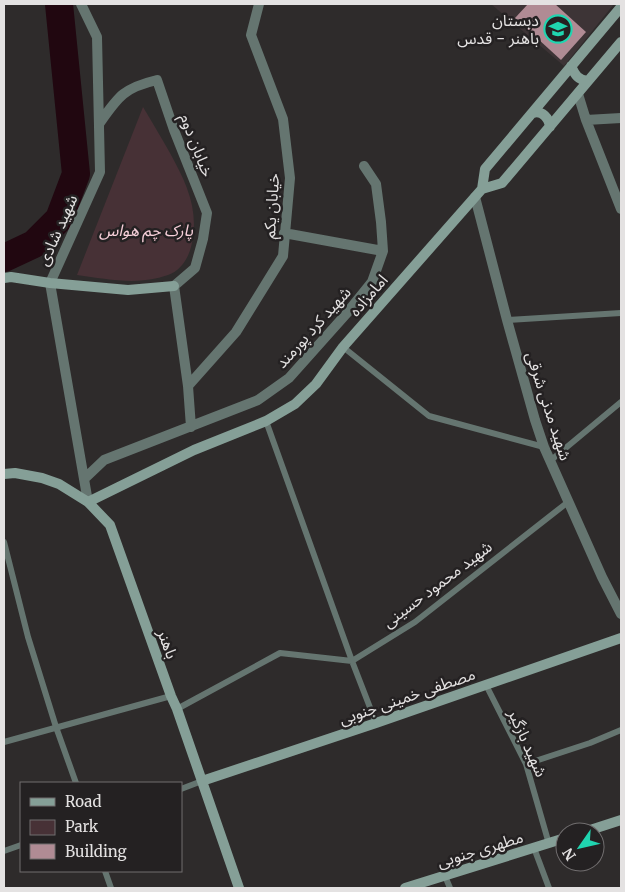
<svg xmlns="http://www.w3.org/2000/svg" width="625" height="892" font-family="Merriweather,'Noto Sans Arabic',serif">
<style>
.built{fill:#3d3436}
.green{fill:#473136}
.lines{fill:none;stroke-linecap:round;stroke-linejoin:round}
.river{stroke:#210710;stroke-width:28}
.building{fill:#b08b94}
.lane{stroke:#657570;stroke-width:6}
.street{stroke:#657570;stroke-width:10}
.secondary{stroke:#859f97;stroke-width:10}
.labels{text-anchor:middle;stroke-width:5;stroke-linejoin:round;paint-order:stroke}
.poi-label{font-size:16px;fill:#e4e2e2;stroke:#242122;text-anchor:end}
.street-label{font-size:16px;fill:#e4e2e2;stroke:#242122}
.park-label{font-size:16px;font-style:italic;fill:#f8d0da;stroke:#242122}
</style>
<rect width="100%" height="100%" fill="#2e2b2b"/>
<path class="built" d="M491 4H614L564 66Z"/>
<path class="green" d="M143 107C152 122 161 137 170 153 187 184 200 211 191 247 188 259 180 271 168 275 138 286 107 279 77 275Z"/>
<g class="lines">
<path class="river" d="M4 258 34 244 59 219 76 174 59 4"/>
</g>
<path class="building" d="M528 4H555L586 32 561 60 515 18Z"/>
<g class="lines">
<path class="lane" d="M507 320 621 313
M343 347 429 416 544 447
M266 421 352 661 376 723
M550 461 621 402
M4 542 28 637 56 727 76 783
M486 685 526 764 549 844
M177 709 280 653 352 661 415 622 568 502
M4 742 171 696
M526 764 590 743 621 730
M181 789 202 781
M534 848 549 888
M4 851 21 845
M105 871 111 888
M445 876 450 888"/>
<path class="street" d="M81 4 97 37 100 172 50 283 88 502
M578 94 586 120 621 209
M586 120 621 118
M99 124C118 97 123 88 157 80L174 130 207 213 203 239 195 268 174 286 188 386 191 427
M475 197 507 320 535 420 544 447 602 577 621 614
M284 233 383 251
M188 386 236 332 283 256 290 178 283 119 251 35 259 4
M84 479 104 460 258 400 289 378 347 313 372 282 383 251 381 222 376 184 364 166"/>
<path class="secondary" d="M571 66C575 75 578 80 588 81
M533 113C542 110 549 118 550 127
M482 189 485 169 621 7
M4 278 11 277 50 283 128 290 174 286
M4 474 15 473 42 478 59 484 88 502 110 525 171 696 177 709 239 888
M88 502 194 450 266 421 295 404 316 384 343 347 482 189 502 183 621 42
M202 781 376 723 621 638
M584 832 621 820
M405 888 565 838"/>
</g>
<defs>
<g id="school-ring" transform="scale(1.4375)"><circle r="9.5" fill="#242122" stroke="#20d5b0" stroke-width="1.5"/><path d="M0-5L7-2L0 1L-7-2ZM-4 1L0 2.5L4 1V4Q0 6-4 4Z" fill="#20d5b0"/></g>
</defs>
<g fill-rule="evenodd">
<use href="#school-ring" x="558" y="29"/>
</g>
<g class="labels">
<g class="poi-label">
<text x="539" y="26">دبستان<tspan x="539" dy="18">باهنر - قدس</tspan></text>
</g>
<g class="street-label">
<text transform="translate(197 145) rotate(69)" y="6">خیابان دوم</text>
<text transform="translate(271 206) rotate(-86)" y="6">خیابان یکم</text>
<text transform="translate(57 230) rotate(-66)" y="6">شهید شادی</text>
<text transform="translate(368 295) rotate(-49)" y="6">امامزاده</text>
<text transform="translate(313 327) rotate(-48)" y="6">شهید کرد پورمند</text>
<text transform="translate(549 406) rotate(72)" y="6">شهید مدنی شرقی</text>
<text transform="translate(437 584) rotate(-37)" y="6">شهید محمود حسینی</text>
<text transform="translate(168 644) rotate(70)" y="6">باهنر</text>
<text transform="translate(407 696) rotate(-19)" y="6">مصطفی خمینی جنوبی</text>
<text transform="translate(528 743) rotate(66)" y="6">شهید بازگیر</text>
<text transform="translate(480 849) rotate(-17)" y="6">مطهری جنوبی</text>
</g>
<g class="park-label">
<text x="146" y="236">پارک چم هواس</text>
</g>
</g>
<rect width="625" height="892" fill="none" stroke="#e4e2e2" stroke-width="10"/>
<rect x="20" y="782" width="162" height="90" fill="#242122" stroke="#716e6f"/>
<rect x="30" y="798" width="25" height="8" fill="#859f97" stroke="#716e6f"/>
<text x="65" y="807" font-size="15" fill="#e4e2e2">Road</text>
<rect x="30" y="820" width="25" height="15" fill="#473136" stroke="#716e6f"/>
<text x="65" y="832" font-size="15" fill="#e4e2e2">Park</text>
<rect x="30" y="844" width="25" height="15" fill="#b08b94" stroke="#716e6f"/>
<text x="65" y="857" font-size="15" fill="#e4e2e2">Building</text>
<g transform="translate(580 847) rotate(236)"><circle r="24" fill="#242122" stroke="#716e6f"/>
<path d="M0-4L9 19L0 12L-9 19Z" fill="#20d5b0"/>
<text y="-8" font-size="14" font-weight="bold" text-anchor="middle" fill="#e4e2e2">N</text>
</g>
</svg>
